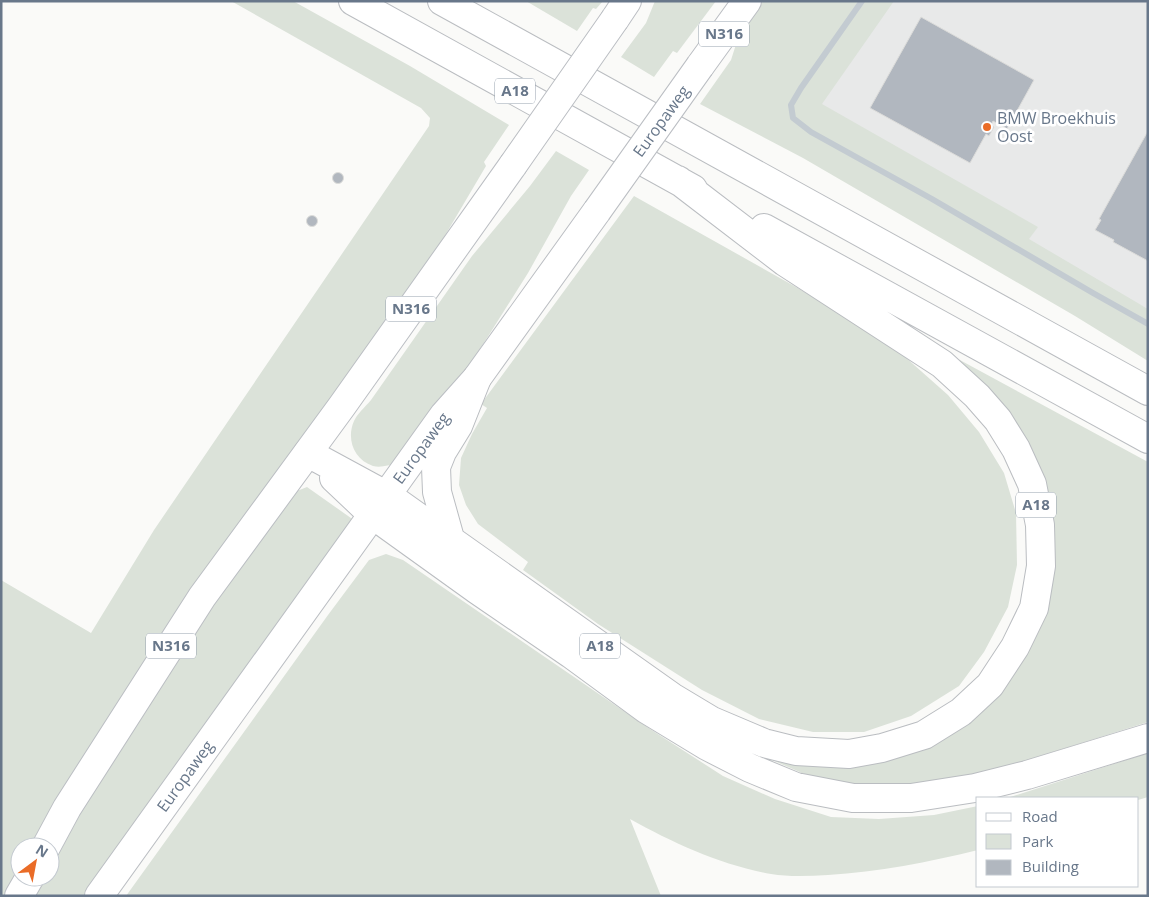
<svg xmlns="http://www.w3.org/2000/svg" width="1149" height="897" font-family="'Open Sans',sans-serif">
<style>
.built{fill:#e8e9e9}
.green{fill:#dbe2d9}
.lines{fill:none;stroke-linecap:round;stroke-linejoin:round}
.stream{stroke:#c3cbd1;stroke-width:6}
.building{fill:#b1b7bf;stroke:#dcdcda}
.primary-casing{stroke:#bbbec3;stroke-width:30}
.highway-casing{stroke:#babdc1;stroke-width:30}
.primary{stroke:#fff;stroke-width:28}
.highway{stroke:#fff;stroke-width:28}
.primary-bridge-casing{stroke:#bbbec3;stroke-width:30;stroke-linecap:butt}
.primary-bridge{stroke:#fff;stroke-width:28}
.poi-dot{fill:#ea6c27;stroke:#fff;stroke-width:2}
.labels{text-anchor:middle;stroke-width:5;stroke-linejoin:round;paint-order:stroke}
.shield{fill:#fff;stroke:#95a0ad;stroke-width:1}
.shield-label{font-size:15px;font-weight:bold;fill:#68778a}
.poi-label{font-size:16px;fill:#68778a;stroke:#fff;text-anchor:start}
.street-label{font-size:16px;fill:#68778a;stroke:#fff}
</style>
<rect width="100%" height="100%" fill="#fafaf8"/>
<path class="built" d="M860 1H1148V309L784 119Z"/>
<path class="green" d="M231 1H293L410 66 509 125 484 162 486 166 440 244 34 847H20V874L8 896H1V580L91 633 154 530 429 126 430 118 421 108Z
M526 1H603L596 9 593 8 577 31Z
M655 1H716L677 53 673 51 654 77 621 57 646 23Z
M763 1H894L822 104 1038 227 1029 239 1148 309V361L1075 316 803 158 700 104 731 60 739 35Z
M556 151 589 170 571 196 528 273 487 338 461 378 396 464C389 465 381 468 373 466 354 460 346 439 354 421 357 414 365 407 371 400L472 256 530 186Z
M634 196 796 287 861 326 904 356 948 395 979 432 1004 473 1016 513 1017 565 1008 607 984 652 959 686 911 716 864 732H813L759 719 702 690 598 624 523 570 528 562 478 524 466 505 459 485 461 458 472 434 487 408 481 404Z
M958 359 1148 462V722L1009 766 957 778 897 785 862 787 816 779 765 757 815 767 877 761 921 746 1045 599 1006 411Z
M307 487 358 523 232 692 85 896H31L42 877H50V863L107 767 165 675 283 504 297 491Z
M386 554 403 560 650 729 723 776 775 799 831 817 879 819 934 815 978 806V850C929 862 878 872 828 875 809 876 789 877 771 874 721 865 673 843 630 819L661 896H126L328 615 369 560Z
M1148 753V797L1138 800V798H1007Z"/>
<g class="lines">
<path class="stream" d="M862 1 801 88 791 105 793 118 811 132 932 199 1093 293 1148 324"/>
</g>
<path class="building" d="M921 17 1034 80 1007 129 993 121 991 125 994 127 989 136 986 134 970 163 870 108Z
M1148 131V261L1113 242 1114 240 1095 230 1101 220 1099 219Z
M332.5 178a5.5 5.5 0 1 1 11 0a5.5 5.5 0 1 1-11 0Z
M306.5 221a5.5 5.5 0 1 1 11 0a5.5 5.5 0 1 1-11 0Z"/>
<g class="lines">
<g class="primary-casing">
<path id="primary" d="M615 19 627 1
M700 66 747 1
M46 847 67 808 202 597 342 406 513 165
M19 896 30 877
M99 896 444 415 477 378 597 211"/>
</g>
<g class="highway-casing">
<path id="highway" d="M353 1 693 189
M442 1 1148 391
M764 228 1148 439
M308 453 391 498 672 697 712 721 764 743 796 751 849 754 882 748 924 735 961 712 990 685 1015 647 1034 608 1041 566 1040 525 1032 484 1016 449 998 420 977 396 942 364 785 262 678 180
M334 478 373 515 476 589 571 654 646 709 707 746 750 768 796 787 853 798H911L975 788 1027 775 1148 738
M451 542 437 492 436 467 442 452 458 426 477 378"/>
</g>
<use href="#primary" class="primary"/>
<use href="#highway" class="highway"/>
<g class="primary-bridge-casing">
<path id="primary-bridge" d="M513 165 615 19
M597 211 700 66"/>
</g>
<use href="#primary-bridge" class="primary-bridge"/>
</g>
<circle class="poi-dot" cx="987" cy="127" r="5"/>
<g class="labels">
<g class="shield">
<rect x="699" y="21.5" width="50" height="25" rx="4"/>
<rect x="495" y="78.5" width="40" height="25" rx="4"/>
<rect x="386" y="296.5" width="50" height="25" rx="4"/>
<rect x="1016" y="492.5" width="40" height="25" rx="4"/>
<rect x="146" y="633.5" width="50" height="25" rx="4"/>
<rect x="580" y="633.5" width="40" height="25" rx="4"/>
</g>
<g class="shield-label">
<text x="724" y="39">N316</text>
<text x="515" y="96">A18</text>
<text x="411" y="314">N316</text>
<text x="1036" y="510">A18</text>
<text x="171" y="651">N316</text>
<text x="600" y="651">A18</text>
</g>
<g class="poi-label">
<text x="997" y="124">BMW Broekhuis<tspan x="997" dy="18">Oost</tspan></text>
</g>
<g class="street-label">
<text transform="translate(661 121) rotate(-54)" y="6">Europaweg</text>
<text transform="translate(421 448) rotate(-54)" y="6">Europaweg</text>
<text transform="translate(185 776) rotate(-54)" y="6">Europaweg</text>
</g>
</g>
<rect width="1149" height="897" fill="none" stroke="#68778a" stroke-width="5"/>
<rect x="976" y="797" width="162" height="90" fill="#ffffff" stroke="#c3c9d0"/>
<rect x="986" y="813" width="25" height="8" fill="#ffffff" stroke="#c3c9d0"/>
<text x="1022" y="822" font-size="15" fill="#68778a">Road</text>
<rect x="986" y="834" width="25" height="15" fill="#dbe2d9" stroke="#c3c9d0"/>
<text x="1022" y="847" font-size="15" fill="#68778a">Park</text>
<rect x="986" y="860" width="25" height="15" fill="#b1b7bf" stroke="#c3c9d0"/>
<text x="1022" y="872" font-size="15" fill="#68778a">Building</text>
<g transform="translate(35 862) rotate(32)"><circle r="24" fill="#ffffff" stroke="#c3c9d0"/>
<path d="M0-4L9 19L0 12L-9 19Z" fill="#ea6c27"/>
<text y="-8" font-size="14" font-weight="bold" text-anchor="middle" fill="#68778a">N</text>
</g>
</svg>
